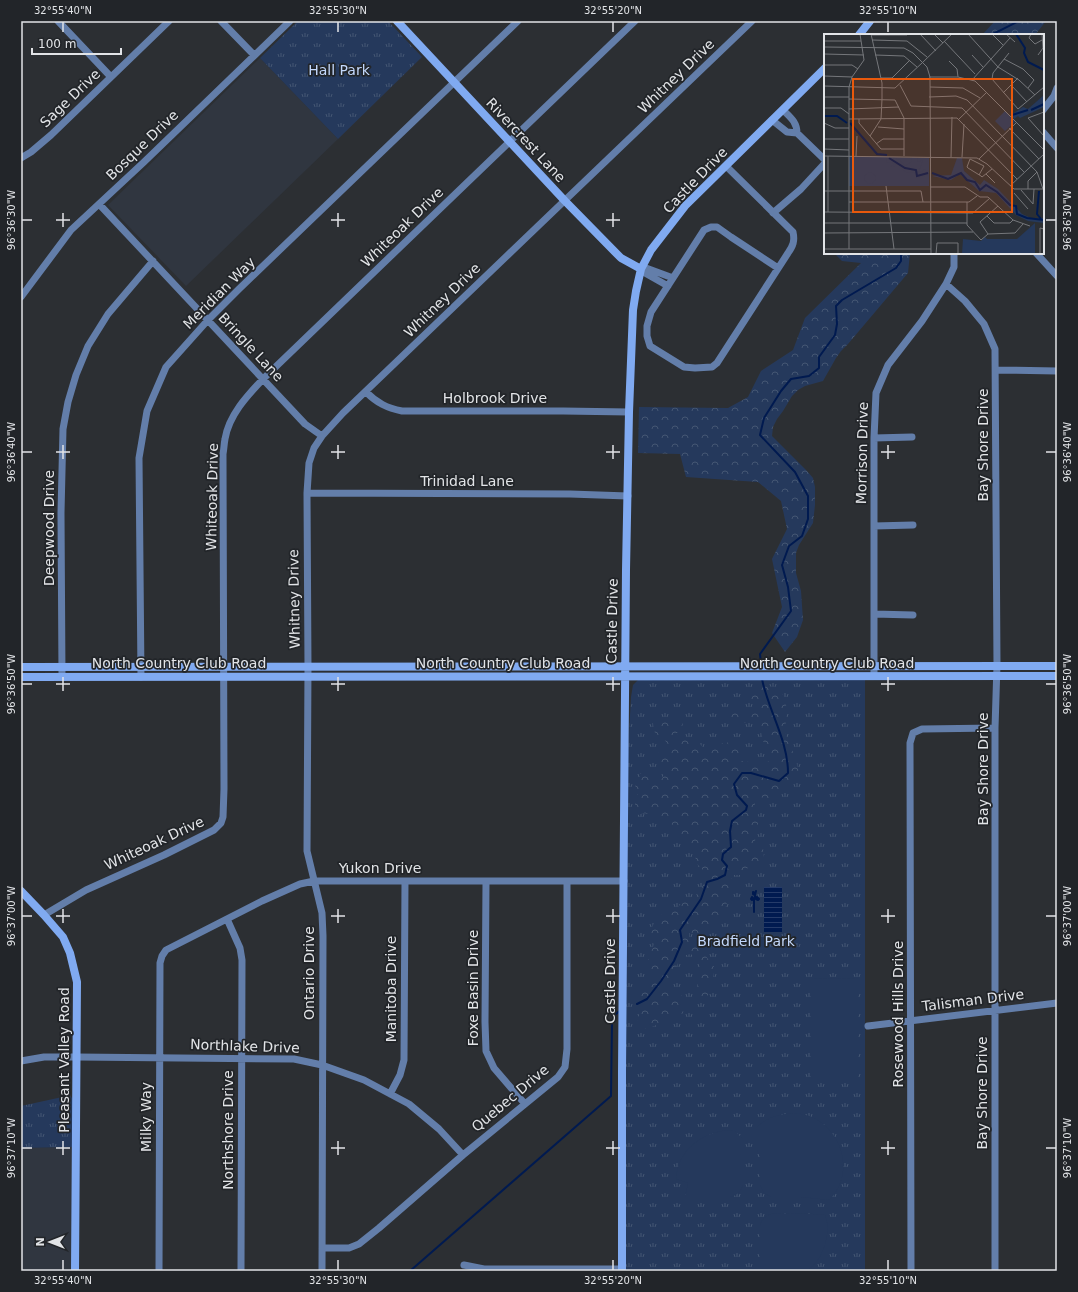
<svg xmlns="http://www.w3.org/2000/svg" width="1078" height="1292" font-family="'DejaVu Sans',sans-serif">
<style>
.built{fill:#303640}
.grass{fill:url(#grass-tufts)}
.forest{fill:url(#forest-crowns)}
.pitch{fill:#25395c}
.water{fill:url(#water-rules)}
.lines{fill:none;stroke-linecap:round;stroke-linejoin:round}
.stream{stroke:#001a50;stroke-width:2}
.street{stroke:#637eaa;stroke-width:7}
.secondary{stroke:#80aaf1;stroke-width:8}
.ticks{fill:none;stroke:#e2e4e7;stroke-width:1.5}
.labels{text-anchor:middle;stroke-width:3.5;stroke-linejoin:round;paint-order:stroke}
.park-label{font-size:14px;fill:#c3d8fc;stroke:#222529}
.street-label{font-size:14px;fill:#e2e4e7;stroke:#222529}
.inset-river{fill:none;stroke:#001a50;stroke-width:2}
.inset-road{fill:none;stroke:#75777b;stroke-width:1}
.view{fill:#e8590c;fill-opacity:0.15;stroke:#e8590c;stroke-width:2}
.inset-edge{fill:none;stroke:#e2e4e7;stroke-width:2}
.neatline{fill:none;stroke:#e2e4e7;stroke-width:1.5}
.ticks-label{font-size:10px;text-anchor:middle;fill:#e2e4e7}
</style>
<defs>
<pattern id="grass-tufts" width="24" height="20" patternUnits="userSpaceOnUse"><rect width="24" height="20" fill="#25395c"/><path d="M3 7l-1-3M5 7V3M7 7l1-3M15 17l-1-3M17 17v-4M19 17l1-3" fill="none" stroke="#445673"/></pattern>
<pattern id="forest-crowns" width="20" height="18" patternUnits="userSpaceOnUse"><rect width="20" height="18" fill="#25395c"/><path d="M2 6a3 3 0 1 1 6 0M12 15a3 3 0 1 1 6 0" fill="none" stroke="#445673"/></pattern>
<pattern id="water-rules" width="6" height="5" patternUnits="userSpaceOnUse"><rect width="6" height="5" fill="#001a50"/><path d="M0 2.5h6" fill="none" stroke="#253b69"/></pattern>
</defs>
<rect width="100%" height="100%" fill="#2c2f33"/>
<path class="built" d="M260 58 338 139 186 286 108 205Z
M73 1147 72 1271H21V1148Z"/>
<path class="grass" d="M298 21H388L422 57 338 139 260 58Z
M638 680H865V1271H626L625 1126 628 752 631 697 633 685Z
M67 1096H70L73 1099V1147L21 1148V1106Z"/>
<path class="forest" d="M995 21H1046L1035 35H982Z
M834 253H910L908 273 848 344 841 351 836 358 823 381 805 386 798 390 792 396 783 411 777 419 773 427 772 436 807 471 813 478 815 487V505L813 523 799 545 796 553V573L801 591 803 620 797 637 785 652 772 633 782 607 772 559 787 529 781 501 758 482 686 477 680 454 638 453 639 407 728 408 748 397 761 371 793 350 805 318 861 263 842 261Z
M754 686 778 687 785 698 787 712 785 730 788 742 795 756 800 778 790 782 785 792 773 799 758 797 755 800V806L759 818 755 841 763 848 764 858 758 870 746 868 743 875H732C730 885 729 896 726 906 723 915 711 935 701 935 696 936 693 933 689 931V940L697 945 715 968 709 994 703 1000 697 998 696 990 701 974 699 961 691 954 682 956 673 972 668 993 675 999 680 994 684 998V1009L681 1018H673L647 1029 642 1027 637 1019 642 1010 645 1007 646 1002 635 999 633 995 634 991 649 982 653 977C652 973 648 969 648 964 647 956 652 952 654 944L649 939C652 923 657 916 671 907L677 909C682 899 693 900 699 892 704 886 703 882 709 875L705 872 696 863 695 849 688 840 676 838 671 822 663 821C657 816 647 811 638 815L635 814V801L638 794 635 785 636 780 640 778V774C648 769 655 775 662 779L664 773H668L670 768 667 764 661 763 657 758 658 753 663 752 669 754 673 748 669 746 664 739H657L654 730 653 723 665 720 670 722H683L682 729 676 734 679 736 687 737 693 745 699 743 706 751 711 747 727 742 730 746H737L741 750 742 761 749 762 757 760 760 764H766L770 759 768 754 770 749 764 744 760 728 749 722 736 724 731 721V713H753L754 705 749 695Z"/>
<path class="pitch" d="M858 978V1083H811V979Z
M794 1113C802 1114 809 1115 816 1119 844 1135 854 1176 829 1200L801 1197H771L764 1193 760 1185V1156L757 1150V1127C767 1117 780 1114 794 1113Z
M734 1130 743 1139V1185C741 1191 737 1196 730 1197H685L688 1183 676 1179C678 1148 705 1130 734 1130Z
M801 1213 825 1215C832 1231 823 1262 807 1270 802 1273 768 1271 760 1271V1226C761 1220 765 1216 771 1214Z"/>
<path class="water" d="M764 887H782V932H764Z"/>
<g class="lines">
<path class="stream" d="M991 35 1019 21
M761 664 760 654 791 611 788 587 782 565 789 546 802 536 808 519V496L795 472 760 435 764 418 781 391 791 379 809 376 819 368V357L835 335 837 324 836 306 842 300 896 268 901 261V253
M755 893 753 892V894L755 895 756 891
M754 912V899L752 897 751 899 752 900C754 900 755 898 757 897L759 899 758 900 756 899C756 899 756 898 755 897V893
M637 1004 647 999 661 981 674 961 682 942 680 930 701 899 707 882 717 879 725 875 727 866 722 860 723 854 731 847 730 831 732 821 746 810 747 806 737 795 734 784 742 773H751L779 781 788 773C788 740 768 710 762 679
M410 1271 611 1096 612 1023 614 1016 618 1012"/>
<path class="street" d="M58 21 111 77
M221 21 254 55
M783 110C790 117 797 122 797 133
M1043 110 1054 96 1057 88
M772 120 787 132 797 133 825 160
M1043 132 1057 148
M21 158 31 152 51 135 169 21
M726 166 793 232C795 241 793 246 788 253L717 363 712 367 695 368 684 367 650 346 647 336V326L651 312 704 230 711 227H717L731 237 778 268
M99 204 305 424 322 436
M773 213 801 189 825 163
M1036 253 1057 276
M641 269 646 268 673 278
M641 269 645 273 668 286
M946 284 965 301 984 324 995 349 997 665 995 728V1271
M21 297 71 230 144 162 290 21
M996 370 1057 371
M366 392C377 403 387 408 402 411H563L629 412
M874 438 912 437
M307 493 570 494 628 496
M874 526 913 525
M874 614 913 615
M874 676V438L876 393 888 365 922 321 946 284 954 267V253
M62 677 61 513 63 429 68 402 76 375 88 346 108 314 153 261
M141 677 139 458 147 411 166 367 208 320 239 289 518 21
M486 882 485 1022 486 1051 494 1068 525 1104
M44 915 86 890 164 855 214 830 221 823 223 817 224 789 223 454C224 449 224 444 225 439 229 415 247 396 263 379L635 21
M227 919 240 948 242 960 241 1271
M868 1026 1057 1003
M21 1061 44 1057H77L294 1059 322 1065 364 1080 409 1104 439 1129 463 1155
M390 1094 400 1075 404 1060 405 881
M322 1248H349L359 1244 379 1228 463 1155 558 1077 565 1067 567 1049V882
M464 1265 484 1269H622
M159 1271 160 963 162 956 166 950 262 901 300 884 314 881H624
M322 1271 323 936 322 913 307 851 308 667 307 493 309 463 314 448 322 436 343 413 752 21
M911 1271 910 743 913 733 922 729 995 728"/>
<path class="secondary" d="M397 21 565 201 618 255 621 258 641 269
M859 35 870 21
M21 667 1057 666
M21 677 1057 676
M21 891 44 915 63 937 70 953 77 982 75 1271
M622 1271V1071L626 570 629 412 633 310 636 291 641 269 651 250 685 206 825 68"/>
</g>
<path class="ticks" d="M63 22V32M338 22V32M613 22V32M888 22V32M63 213V227M338 213V227M613 213V227M22 220H32M56 220H70M331 220H345M606 220H620M1046 220H1056M63 445V459M338 445V459M613 445V459M888 445V459M22 452H32M56 452H70M331 452H345M606 452H620M881 452H895M1046 452H1056M63 677V691M338 677V691M613 677V691M888 677V691M22 684H32M56 684H70M331 684H345M606 684H620M881 684H895M1046 684H1056M63 909V923M338 909V923M613 909V923M888 909V923M22 916H32M56 916H70M331 916H345M606 916H620M881 916H895M1046 916H1056M63 1141V1155M338 1141V1155M613 1141V1155M888 1141V1155M22 1148H32M56 1148H70M331 1148H345M606 1148H620M881 1148H895M1046 1148H1056M63 1260V1270M338 1260V1270M613 1260V1270M888 1260V1270"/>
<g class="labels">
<g class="park-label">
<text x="339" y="75">Hall Park</text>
<text x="746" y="946">Bradfield Park</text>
</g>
<g class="street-label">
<text transform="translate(676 76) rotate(-44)" y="5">Whitney Drive</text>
<text transform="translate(70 98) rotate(-44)" y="5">Sage Drive</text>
<text transform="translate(526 140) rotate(47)" y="5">Rivercrest Lane</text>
<text transform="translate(142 145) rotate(-44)" y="5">Bosque Drive</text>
<text transform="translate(695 180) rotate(-46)" y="5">Castle Drive</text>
<text transform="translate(402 227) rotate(-44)" y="5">Whiteoak Drive</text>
<text transform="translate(219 293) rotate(-45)" y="5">Meridian Way</text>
<text transform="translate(442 300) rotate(-44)" y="5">Whitney Drive</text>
<text transform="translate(251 347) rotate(47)" y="5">Bringle Lane</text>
<text x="495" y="403">Holbrook Drive</text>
<text transform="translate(983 445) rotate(-90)" y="5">Bay Shore Drive</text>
<text transform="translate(862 453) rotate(-89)" y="5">Morrison Drive</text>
<text x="467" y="486">Trinidad Lane</text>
<text transform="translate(212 497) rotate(-89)" y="5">Whiteoak Drive</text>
<text transform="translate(49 528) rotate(-90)" y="5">Deepwood Drive</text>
<text transform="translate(294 599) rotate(-91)" y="5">Whitney Drive</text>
<text transform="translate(612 621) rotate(-89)" y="5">Castle Drive</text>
<text x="179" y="668">North Country Club Road</text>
<text x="503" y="668">North Country Club Road</text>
<text x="827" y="668">North Country Club Road</text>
<text transform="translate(983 769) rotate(-90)" y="5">Bay Shore Drive</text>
<text transform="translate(154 843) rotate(-25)" y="5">Whiteoak Drive</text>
<text x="380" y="873">Yukon Drive</text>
<text transform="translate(309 973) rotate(-90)" y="5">Ontario Drive</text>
<text transform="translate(610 981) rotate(-90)" y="5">Castle Drive</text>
<text transform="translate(473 988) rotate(-90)" y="5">Foxe Basin Drive</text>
<text transform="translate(391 989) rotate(-90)" y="5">Manitoba Drive</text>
<text transform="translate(973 1000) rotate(-7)" y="5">Talisman Drive</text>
<text transform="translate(898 1014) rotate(-90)" y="5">Rosewood Hills Drive</text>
<text transform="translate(245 1046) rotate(2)" y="5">Northlake Drive</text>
<text transform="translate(64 1060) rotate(-90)" y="5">Pleasant Valley Road</text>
<text transform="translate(982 1093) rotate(-90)" y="5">Bay Shore Drive</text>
<text transform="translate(510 1098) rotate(-40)" y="5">Quebec Drive</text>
<text transform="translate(146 1117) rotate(-90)" y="5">Milky Way</text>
<text transform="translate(228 1130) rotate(-90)" y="5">Northshore Drive</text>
</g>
</g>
<g transform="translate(824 34)">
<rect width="220" height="220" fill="#2c2f33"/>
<path d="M220 61V73L196 84 194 82 190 85 187 81 199 73 204 75ZM181 77 191 88 181 97 171 87ZM25 122 105 124V152H25ZM211 189V220H138L139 205 157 207 161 203 163 205H193Z" fill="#25395c"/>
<path d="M66 123 76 126 81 132 87 128 88 123 93 124 94 128 99 126 94 140 101 135 104 141 93 144 90 138 83 139 73 130 69 133H66L71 130 66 128 63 129 62 125ZM133 124H138L140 137 156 151 160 146 174 155 198 180 209 185 220 184V189L204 187 192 181 172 159 155 157 136 140 127 146 108 142 127 141Z" fill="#25395c"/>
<path d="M40.5 144a5.5 5.5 0 1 1 11 0a5.5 5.5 0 1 1-11 0Z" fill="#25395c"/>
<path class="inset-river" d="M192 0 201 14 200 19 204 28 220 36M207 76 220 70M188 81 204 76M0 82H13L23 89M26 89 53 120 63 121M65 124 81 134 92 136 93 142 104 139M108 139 124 145 137 139 143 146 151 148 156 156 162 151 173 158 186 171 192 172 193 180 203 184 220 186M215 157 213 180 217 185"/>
<path class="inset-road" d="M96 0 112 17M110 0 119 9M144 0 174 33 195 46 211 61M168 0 179 11M182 0 191 8M207 0 205 4 211 10 218 6M47 1H83M48 6 83 7 103 23M0 7H37M120 7 151 40M0 13 80 14 89 19 103 33 106 43 107 220M185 19 169 39 168 45 194 75 220 53M0 20 40 21M51 21 80 22 93 33M148 21 159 33M214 21 219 14 218 0M180 25 199 35 210 46 204 54M125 27 133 35 134 43M98 29 128 0M0 31H28L34 35M0 42 28 43M105 43H134L151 47 220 116M57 44H68L86 26M148 46 186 4M76 51 87 72 138 74 200 138M187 51 203 68M0 52 71 54 98 29M106 53 139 54 156 64M179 59 194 44M0 63H25M105 63 132 62 143 66 213 138 219 155M25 65 71 66 80 84V122M0 74H17L25 80M25 75 75 73M220 78 204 84 220 102M25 85 133 84 193 145M35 85V89L57 115H80M135 85 163 58M0 89 11 94H25M54 93 80 95M185 94 215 125M46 102 57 85 58 65V49L47 0M0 105H25M52 110 59 105H80M0 115 25 116M0 122 153 124 163 130 190 155H220M4 122V178M32 122 33 102M127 123 128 83M138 123 140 90M155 125 193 88M162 140 171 149M155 141 160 132 146 125 143 133 144 134 157 142 158 143 168 135M62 152 70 215M186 152 220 120M106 153H141L156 163H164L189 186 206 192M204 155V147L213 138M197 156 209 170 210 155M0 157H97L99 168M190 159 204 175M25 168H145L153 162M143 168V191L157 206 164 200 191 199 199 190M0 178 149 179 166 164M163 182 170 189H186L189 186M0 189H143M0 199 149 198M164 200 156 188 174 172M0 215H107M25 215V53L28 43 40 26 36 0M112 220 113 209H134V220M216 220V194L220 195"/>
<path class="view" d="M29 45H188V178H29Z"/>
<rect width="220" height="220" class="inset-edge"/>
</g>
<rect width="1078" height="1292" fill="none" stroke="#222529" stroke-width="44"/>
<g transform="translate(50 1242) rotate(270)" stroke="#222529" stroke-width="3" paint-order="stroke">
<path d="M0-3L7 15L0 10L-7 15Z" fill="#e2e4e7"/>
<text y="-6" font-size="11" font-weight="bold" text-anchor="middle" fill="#e2e4e7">N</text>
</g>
<path d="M32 48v6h89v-6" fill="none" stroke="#e2e4e7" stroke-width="2"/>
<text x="38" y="48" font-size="12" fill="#e2e4e7" stroke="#222529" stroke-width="3" paint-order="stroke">100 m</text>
<rect x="22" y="22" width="1034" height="1248" class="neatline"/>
<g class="ticks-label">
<text x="63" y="14">32°55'40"N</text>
<text x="338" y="14">32°55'30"N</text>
<text x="613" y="14">32°55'20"N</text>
<text x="888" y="14">32°55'10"N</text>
<text transform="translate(1067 220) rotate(-90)" y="4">96°36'30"W</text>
<text transform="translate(11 220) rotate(-90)" y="4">96°36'30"W</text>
<text transform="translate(1067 452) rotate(-90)" y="4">96°36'40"W</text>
<text transform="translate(11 452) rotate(-90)" y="4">96°36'40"W</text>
<text transform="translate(1067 684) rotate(-90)" y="4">96°36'50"W</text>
<text transform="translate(11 684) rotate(-90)" y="4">96°36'50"W</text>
<text transform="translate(1067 916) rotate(-90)" y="4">96°37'00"W</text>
<text transform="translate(11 916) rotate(-90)" y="4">96°37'00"W</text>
<text transform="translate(1067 1148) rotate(-90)" y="4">96°37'10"W</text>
<text transform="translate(11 1148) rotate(-90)" y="4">96°37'10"W</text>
<text x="63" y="1284">32°55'40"N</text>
<text x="338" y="1284">32°55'30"N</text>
<text x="613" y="1284">32°55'20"N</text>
<text x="888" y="1284">32°55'10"N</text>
</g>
</svg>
